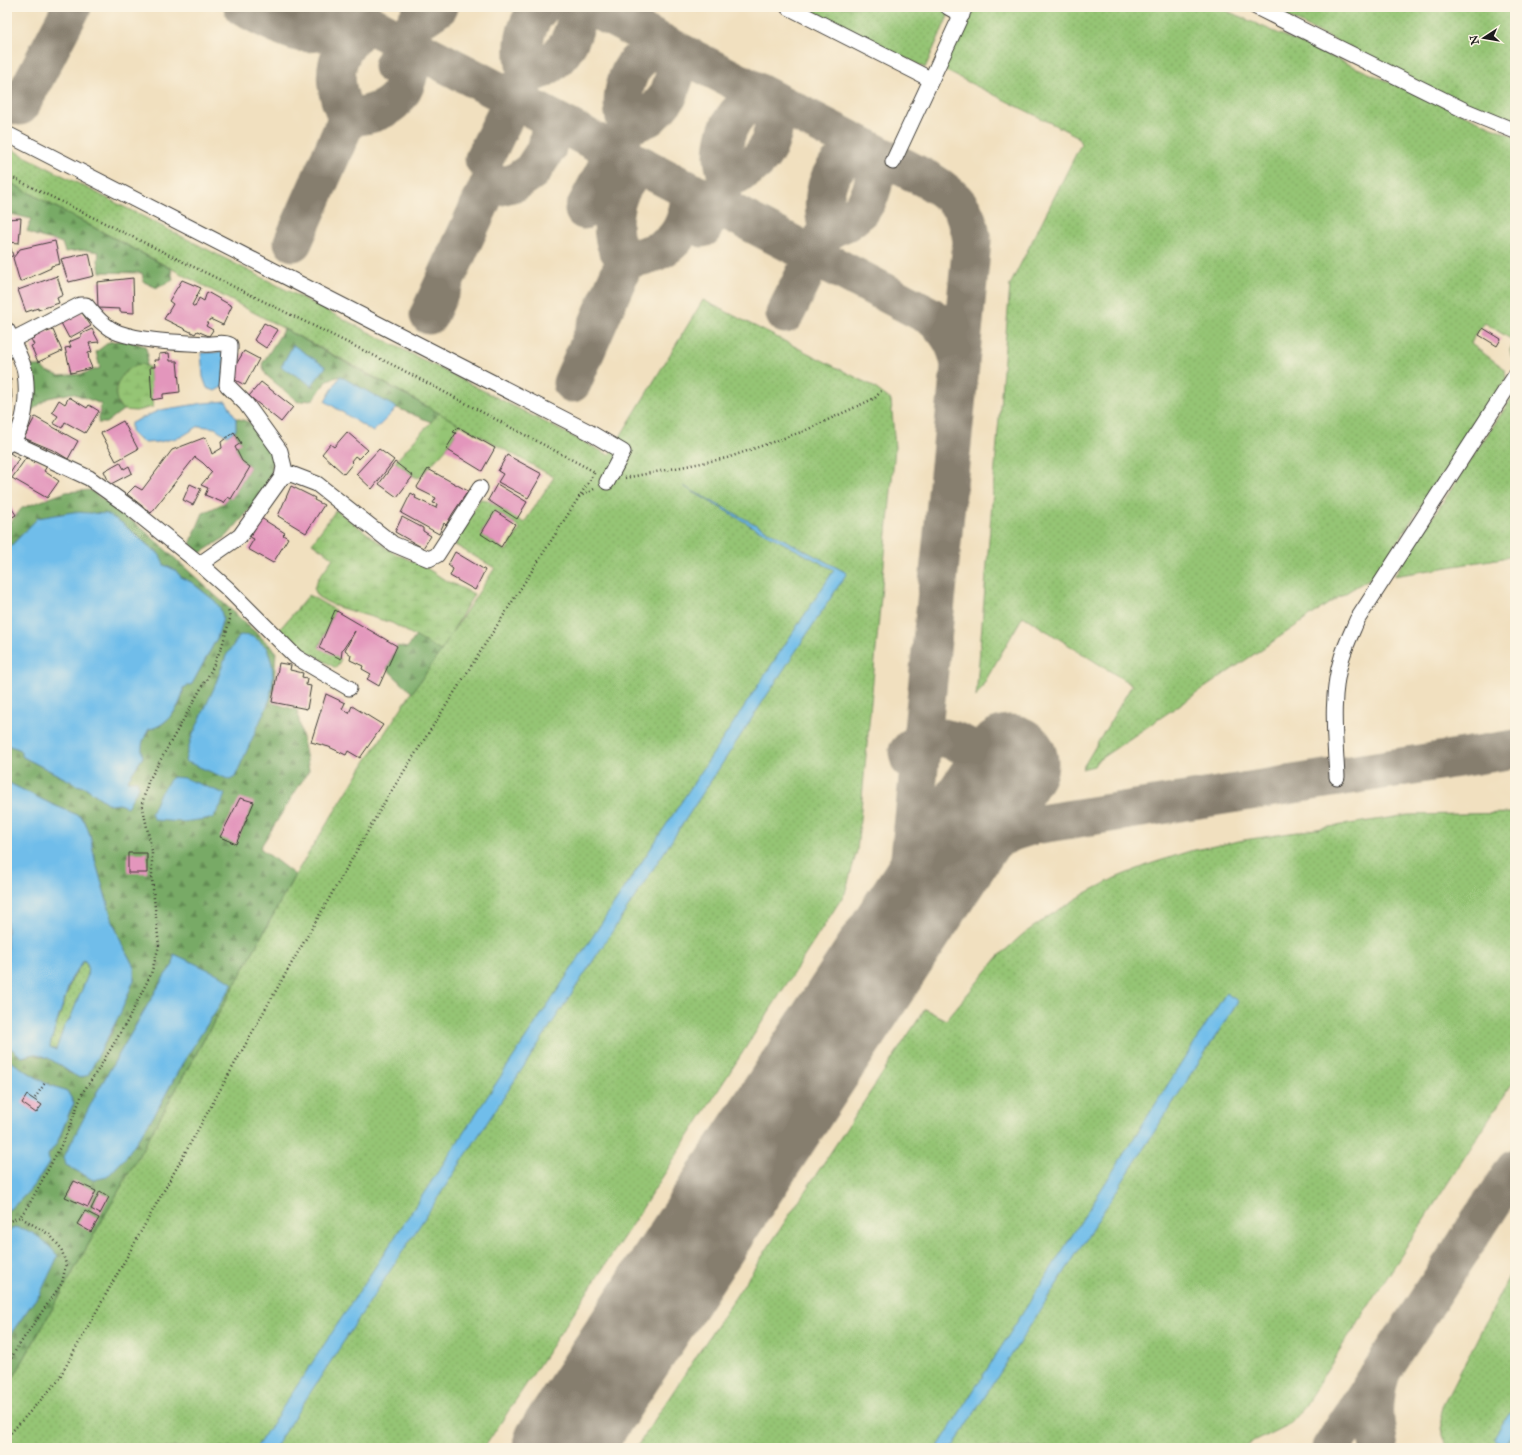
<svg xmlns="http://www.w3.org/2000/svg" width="1522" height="1455" font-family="'IM FELL Great Primer',serif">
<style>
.grass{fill:url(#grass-dots);stroke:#587048;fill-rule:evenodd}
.forest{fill:url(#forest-firs);stroke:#4a6341;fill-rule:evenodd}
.wetland{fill:url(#wetland-marsh);stroke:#587048}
.water{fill:#70bdea;stroke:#466c83;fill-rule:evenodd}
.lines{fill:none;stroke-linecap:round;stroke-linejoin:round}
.taxiway{stroke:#867e6e;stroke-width:39}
.runway{stroke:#867e6e;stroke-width:97}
.building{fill:#e396bc}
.minor-casing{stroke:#3c3934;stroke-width:17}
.path{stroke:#3c3934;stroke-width:2.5;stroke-dasharray:1 3;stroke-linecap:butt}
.minor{stroke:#fff;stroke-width:15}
</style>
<defs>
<pattern id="grass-dots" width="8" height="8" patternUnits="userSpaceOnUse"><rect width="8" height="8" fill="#95c574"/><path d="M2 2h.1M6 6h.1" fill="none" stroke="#80a964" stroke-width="1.8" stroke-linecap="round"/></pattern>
<pattern id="forest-firs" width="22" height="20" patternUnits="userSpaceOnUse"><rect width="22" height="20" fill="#78aa66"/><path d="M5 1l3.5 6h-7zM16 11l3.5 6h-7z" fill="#628a53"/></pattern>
<pattern id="wetland-marsh" width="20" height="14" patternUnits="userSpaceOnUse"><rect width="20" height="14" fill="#95c574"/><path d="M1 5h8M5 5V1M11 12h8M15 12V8" fill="none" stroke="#80a964"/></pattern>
</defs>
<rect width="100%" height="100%" fill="#fcf5e5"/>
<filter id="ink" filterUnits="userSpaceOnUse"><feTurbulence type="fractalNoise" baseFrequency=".025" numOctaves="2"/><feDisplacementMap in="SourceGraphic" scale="8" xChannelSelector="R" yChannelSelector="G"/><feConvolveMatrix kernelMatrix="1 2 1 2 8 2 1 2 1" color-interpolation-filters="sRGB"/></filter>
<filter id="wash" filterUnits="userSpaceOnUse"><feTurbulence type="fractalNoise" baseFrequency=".012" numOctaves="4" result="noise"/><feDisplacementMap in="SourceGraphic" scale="16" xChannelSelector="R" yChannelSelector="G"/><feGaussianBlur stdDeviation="0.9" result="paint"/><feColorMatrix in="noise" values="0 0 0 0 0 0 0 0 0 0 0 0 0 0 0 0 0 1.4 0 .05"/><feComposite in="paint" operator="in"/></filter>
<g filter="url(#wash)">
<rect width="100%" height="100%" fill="#f1e0bf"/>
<path class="grass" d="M811 7H952L925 68 809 10Z
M973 7H1218L1515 137V358L1512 359 1510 350 1514 341 1485 323 1475 334 1471 344 1505 369 1506 379 1385 560 1372 577 1331 602 1097 761 1094 766 1082 769 1132 685 1023 616 976 697 1010 285 1081 144 1077 136 942 69Z
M1268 7H1515V124L1440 93Z
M7 147 609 455 703 300 871 385 891 400 895 448 857 851 845 893 631 1226 484 1448H7V1389L232 990 295 875 364 764 495 568 455 545 480 499 488 500 524 523 554 477 358 368 7 181ZM495 511 515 524 520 529 506 551 481 534Z
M1515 393V556L1394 576Z
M309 595 335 610 319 647 341 659 336 668 278 635V631Z
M1515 813V1079L1299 1414 1291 1423 1241 1448H636L925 1009 946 1020 999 956 1022 935 1049 916 1086 893 1115 878 1150 864 1190 851 1244 840 1408 815Z
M84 960 88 965 87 977 70 1019 64 1027 56 1050 50 1047 51 1041 72 979Z
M1515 1264V1448H1450C1440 1435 1439 1422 1443 1406Z"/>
<path class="forest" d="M7 181 171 269 173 280 157 288 144 282 142 273 100 272 98 260 99 252 85 250 65 252 62 243C50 238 37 238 27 231L31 219 7 213Z
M284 329 439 413 431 422 366 395 340 376 327 380 314 399 298 402 266 375 262 364Z
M126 340 145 346 148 355 146 366 140 364 117 404 123 410 106 423H98L101 404 72 393 48 398 31 411 30 366H40L46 371 60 376 82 374 100 368 96 352 109 342Z
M236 418 249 422 269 444 274 459 271 474 259 499 226 537 200 553 190 544 203 513 224 503 228 497 231 499 250 467 242 461 235 448 241 442 234 432 236 430Z
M90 490 143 529 276 651 273 703 297 710 309 770 260 848 295 875 232 990 7 1389V1339L34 1301 40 1294 14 1228 7 1233V1211C24 1199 38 1181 49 1163L48 1155 57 1143 74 1103 67 1091 45 1083 7 1059V1048L12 1049 22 1057 36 1054 53 1060 71 1074 100 1051 111 1034 134 980V967L122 944 113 922 95 860 90 835 85 822 80 816 51 804 7 782V745L19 749 23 757 70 781 76 785 85 787 110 805 143 757 140 748 149 729C166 727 184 705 183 688L192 684 217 638 223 618 203 591 191 582 182 578 175 570 163 565 157 551 152 549 136 534 38 518 7 550V526L22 508 66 492ZM226 656 273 678 214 688ZM184 778 213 818 201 820ZM174 954 196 965 182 1064 155 1114 93 1180 66 1165 97 1092 165 975 173 965Z
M416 636 441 651 412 693 387 669 397 646 407 648Z"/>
<path class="wetland" d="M140 364 150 367 153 407 136 411 123 410C107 394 120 369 140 364Z
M439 413 460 425 446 449 419 478 413 476 395 462Z
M336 510 392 552 425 567 445 580 474 594 441 651 392 623 341 608 327 602 318 597 314 588 318 579 333 558 312 543Z"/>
<path class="water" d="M293 345 326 367 311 386 304 380 281 367Z
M220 352 224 355V386L215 391 207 388 203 377 201 353Z
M340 376 397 408 373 432 325 401Z
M226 401 236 418V430L227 436 215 428 199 426 181 437 159 442 145 443 138 439 131 432V423L160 410 204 403Z
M683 486 847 573 274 1448H256L834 570 755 528Z
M73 512 107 514 122 523 152 549C159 552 162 558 164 565L175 570 182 578 191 582 215 601 220 608 223 618 217 638 192 684 183 688C183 705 166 727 149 729 143 739 140 746 143 757L127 781H137L139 787 127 807 119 804 110 805 85 787 76 785 70 781 23 757 19 749 7 745V550L38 518Z
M240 635 251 636 258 640 267 648 272 664 273 678 270 699 235 777 230 780 185 761 191 739 214 688 226 656Z
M172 777 184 778 225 794 221 805 213 818 183 822 155 820 151 814 159 795Z
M7 782 51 804 80 816 85 822 90 835 95 860 113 922 122 944 134 967V980L121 1012 88 1075 80 1078C65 1071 54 1058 37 1054 33 1053 26 1056 22 1057L12 1049 7 1048ZM84 960 88 965 87 977 70 1019 64 1027 56 1050 50 1047 51 1041 71 979Z
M174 954 222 976 233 984 182 1064 155 1114 125 1158 107 1177 93 1180 66 1165 64 1157 97 1092 165 975 173 965Z
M1226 993 1238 1001 952 1448H937Z
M7 1059 45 1083 67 1091 74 1103 70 1111 57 1143 48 1155 49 1163C38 1181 24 1199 7 1211Z
M14 1227C33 1229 46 1242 58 1256L40 1294 34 1301 7 1339V1233Z
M1515 1405V1430L1504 1447 1494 1438Z"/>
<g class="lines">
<path class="taxiway" d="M243 7C259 15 275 25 292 30 315 38 345 27 359 7
M592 7 930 181C956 197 968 210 972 241L960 363
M352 15 930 316C948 329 957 345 960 366L910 857 903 902 882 958
M393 66 418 19 424 17 439 7
M527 75C521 49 522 27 541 7
M20 106 72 7
M348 117C336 97 331 69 344 49 350 39 359 31 366 22
M628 126C619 107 623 81 635 64 642 56 653 49 661 43
M484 159C492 143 500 126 509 109 514 99 519 86 526 77 529 73 538 72 542 69 563 58 580 31 575 7
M727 179C767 163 775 143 776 102
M584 210 628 126 649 117 658 108 668 96 675 75V50
M703 228C706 221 727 182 727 178 726 171 723 164 723 157 724 124 736 111 761 94
M828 230C818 193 828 164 863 146
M293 242 348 117C394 115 411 92 412 47
M626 259C623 256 619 251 617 247 609 226 614 196 628 179 632 174 638 170 643 166
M785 314C796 293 806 271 817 250 820 244 823 236 827 231 830 228 842 224 846 222 872 205 878 181 873 152
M429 315 488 187 501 186 516 182 532 171 547 148 552 119
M572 383 626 259C670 254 688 235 690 191
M910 760 908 752C936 717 978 754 1005 771
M901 933 943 877 969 856 990 842 1012 832 1034 825 1515 749
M1331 1448 1515 1168
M1379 1448C1374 1420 1372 1404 1380 1377"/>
<path class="runway" d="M561 1448 1010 763"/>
</g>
<g id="blocks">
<path class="building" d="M21 218 19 243 7 242V219Z
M55 241 60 264 51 266V268L20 282 13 258 20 249Z
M10 245 13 256 7 257V246Z
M89 253 94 276 69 282 66 275 61 259Z
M57 276 63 295 57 298 59 303 38 310V308L26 312 18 290Z
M133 278 134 313 120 312V309L98 308 97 282Z
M182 280 201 288 192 305 195 307 199 298 204 301 207 292 232 306 223 325 210 319 206 326 213 330 209 336 197 331 195 334 164 319 173 304 169 301Z
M81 311 91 326 69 338 60 321Z
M264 323 278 330 266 348 254 340Z
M1483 328 1501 339 1497 346 1479 335Z
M46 329 47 332 53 330 62 351 38 362 31 346 34 345 31 339 36 337 34 333Z
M92 329 99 342 89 343 92 352 88 353 89 361 92 368 71 373 65 348 71 347 69 342 81 337V334Z
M244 351 259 359 245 385 235 380 236 377 228 373 234 362 237 363Z
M169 353 170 361H177L180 392 163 394V398L152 400 150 367H155L154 360H159V354Z
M7 378H11L12 404H7Z
M261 382 293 407 281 422 249 396Z
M69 397 87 408 89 405 99 411 85 433 65 422 62 428 53 423 58 416 52 412 59 400 65 404Z
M35 417 78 441 68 459 55 451 24 438Z
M123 421 138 449 116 461 101 433Z
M458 427 495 448 482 471 446 449 456 433 453 432Z
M234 432 241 443 235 447 242 461 250 467 231 499 228 497 224 503 205 495 208 488 201 485 212 472 203 463 195 457 151 513 127 494 135 486 142 490 172 450 206 437 212 454 222 448 221 442Z
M347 432 368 450 359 459 355 456 351 461 353 463 344 474 322 454 330 444 334 447Z
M379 449 394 460 372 489 356 474Z
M7 451 19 459 9 475 7 473Z
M507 455 542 474 528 498 498 482 503 474 498 471Z
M26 458 33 463 36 459 47 466 44 471 59 481 47 498 12 478Z
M120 462 124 469 129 466 132 473 109 485 106 481 108 480 104 471Z
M395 462 413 476 397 497 379 484Z
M428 469 468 491 453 513 446 525 444 523 439 534 401 513 411 493 416 496 415 498 436 508 437 504 433 503 436 498 418 489 417 487Z
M190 484 201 489 193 505 183 500Z
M497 484 527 502 517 519 488 500Z
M291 486 315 498 314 500 324 505 306 533 278 516Z
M9 504 16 515 7 520V506Z
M495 511 515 524 501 547 481 534Z
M402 517 423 528V531L431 536 423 548 395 532Z
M261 518 285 533 283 535 288 538 273 563 248 549 254 539 250 537Z
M455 552 485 570 475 590 450 576 453 569 448 565Z
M335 610 397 646 379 686 367 679 371 674 362 669 363 666 350 660 351 655 345 650 355 631 342 651 341 659 319 648Z
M279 663 291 665 290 670 303 673 302 677 307 678 306 685 311 686 307 709 272 702Z
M326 694 345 703 342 709 349 713 352 706 383 725 360 758 348 751 346 755 329 747 311 742Z
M240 798 254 802 236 844 220 837Z
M128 853H147V873H128Z
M27 1095 42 1105 36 1113 22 1103Z
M74 1181 96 1191 88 1207 65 1197Z
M100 1191 109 1197 100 1214 91 1209Z
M85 1211 99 1218 91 1232 77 1224Z"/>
</g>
</g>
<g filter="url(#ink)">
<use href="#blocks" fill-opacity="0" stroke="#3c3934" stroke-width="1"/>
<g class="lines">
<g class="minor-casing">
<path id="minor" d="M788 7 926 77H932
M948 7 962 15
M1256 7 1466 111 1515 131
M7 134 589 432 623 452 607 482
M893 162 965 7
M7 330C12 340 24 363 25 373 28 394 26 433 7 445
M12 340 80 305H86C95 316 105 328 119 333 146 342 177 342 205 344 214 345 222 341 230 345V350L227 385 246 404 280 451 284 467 282 477 240 536 200 564
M12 442 89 478 128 506 200 564 227 588 296 657 349 688
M282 477 291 474 317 484 393 544 429 559 437 555 480 488
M1337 777C1335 738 1330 695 1342 657 1346 644 1352 632 1357 620L1515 376"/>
</g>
<path class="path" d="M7 175 399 368 595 472 387 798 267 1006 57 1382 7 1437
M625 478 727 458 804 431 875 398 881 391
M579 497 596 488
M35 1098 45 1083
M7 1222 20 1217 30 1203 65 1138 83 1092 98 1070 128 1020 151 974 159 946 152 879V851L142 804 148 782 212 669 222 646 230 619 228 609
M7 1365 17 1348 62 1283 66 1264 61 1248 50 1235 20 1217"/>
<use href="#minor" class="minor"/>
</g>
</g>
<rect width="1522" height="1455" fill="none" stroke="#fcf5e5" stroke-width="24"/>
<g transform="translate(1484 38) rotate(258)" stroke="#fcf5e5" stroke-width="3" paint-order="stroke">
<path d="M0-3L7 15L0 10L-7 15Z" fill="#1c1c1c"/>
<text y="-6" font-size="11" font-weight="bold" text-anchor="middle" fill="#1c1c1c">N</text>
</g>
</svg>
